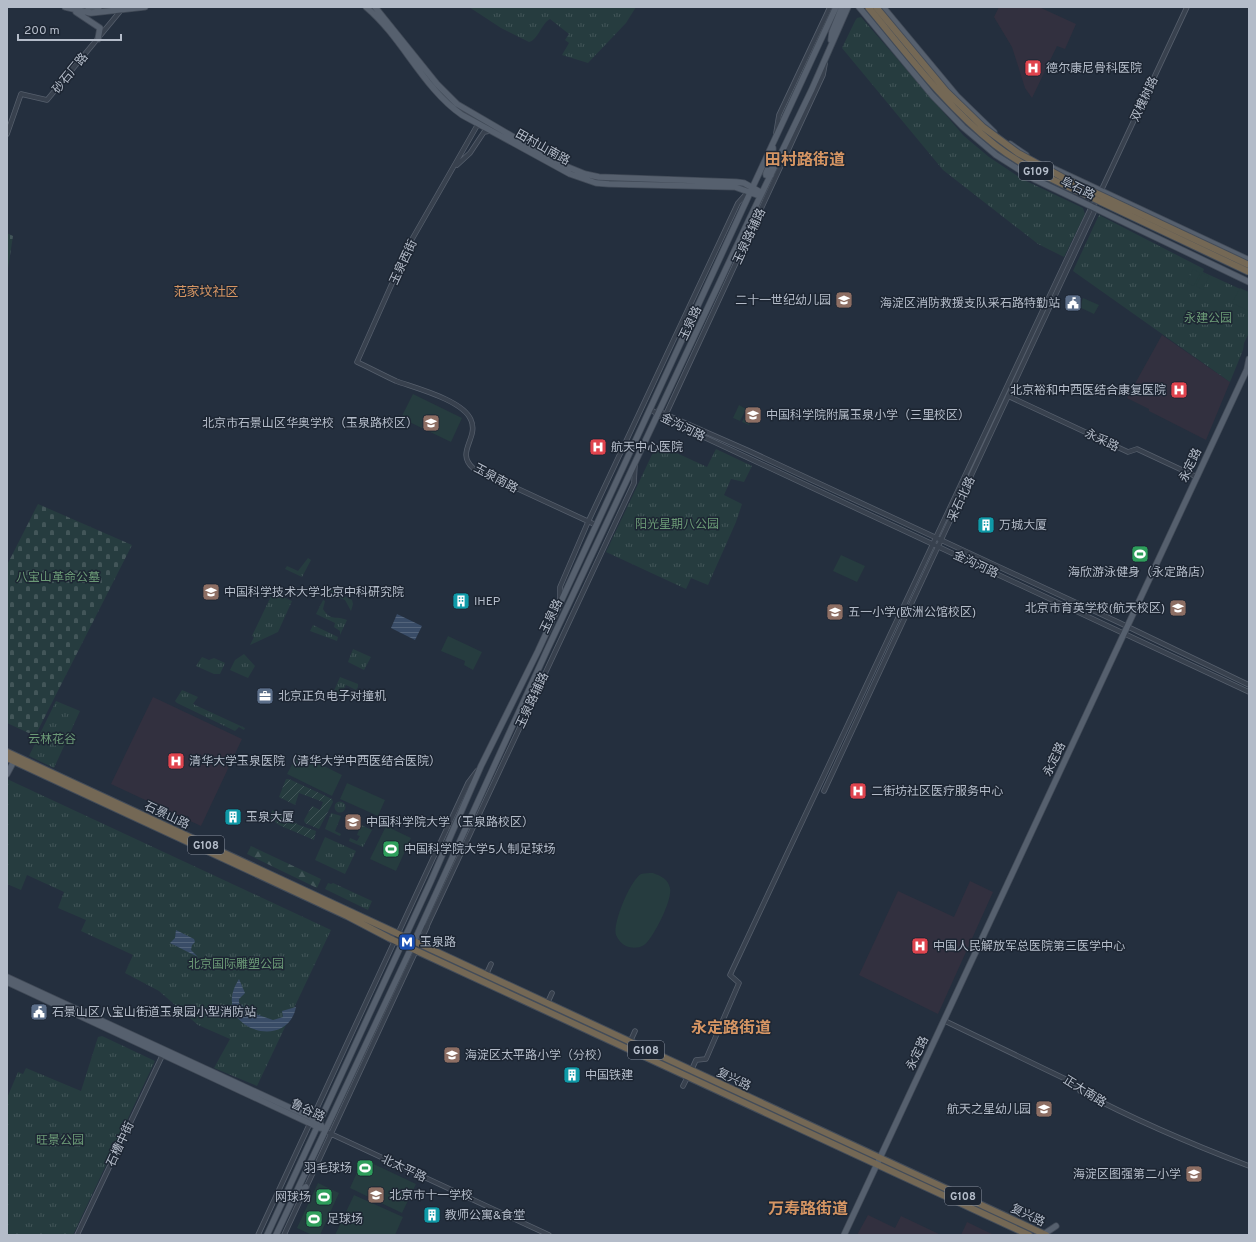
<svg xmlns="http://www.w3.org/2000/svg" width="1256" height="1242" font-family="Overpass,'Noto Sans SC',sans-serif">
<style>
.medical{fill:#32303f}
.grass{fill:url(#grass-tufts)}
.forest{fill:url(#forest-firs)}
.cemetery{fill:url(#cemetery-stones)}
.garden{fill:url(#garden-furrows)}
.pitch{fill:#263c3f}
.water{fill:url(#water-rules)}
.lines{fill:none;stroke-linecap:round;stroke-linejoin:round}
.minor-casing{stroke:#565f6c;stroke-width:5.5}
.major-casing{stroke:#414a57;stroke-width:7}
.highway-casing{stroke:#434c59;stroke-width:8}
.minor{stroke:#38414e;stroke-width:4}
.major{stroke:#56606e;stroke-width:5.5}
.highway{stroke:#746855;stroke-width:6}
.highway-bridge-casing{stroke:#434c59;stroke-width:8;stroke-linecap:butt}
.highway-bridge{stroke:#746855;stroke-width:6}
.labels{text-anchor:middle;stroke-width:3;stroke-linejoin:round;paint-order:stroke}
.shield{fill:#1d2633;stroke:#878f9c;stroke-width:1}
.shield-label{font-size:11px;font-weight:bold;fill:#b4bcc9}
.poi-label{font-size:12px;fill:#b4bcc9;stroke:#1d2633;text-anchor:start}
.street-label{font-size:12px;fill:#b4bcc9;stroke:#1d2633}
.park-label{font-size:12px;fill:#6b9a76;stroke:#1d2633}
.neighbourhood-label{font-size:13px;fill:#d59563;stroke:#1d2633}
.district-label{font-size:16px;font-weight:bold;fill:#d59563;stroke:#1d2633}
</style>
<defs>
<pattern id="grass-tufts" width="24" height="20" patternUnits="userSpaceOnUse"><rect width="24" height="20" fill="#263c3f"/><path d="M3 7l-1-3M5 7V3M7 7l1-3M15 17l-1-3M17 17v-4M19 17l1-3" fill="none" stroke="#435659"/></pattern>
<pattern id="forest-firs" width="22" height="20" patternUnits="userSpaceOnUse"><rect width="22" height="20" fill="#263c3f"/><path d="M5 1l3.5 6h-7zM16 11l3.5 6h-7z" fill="#435659"/></pattern>
<pattern id="cemetery-stones" width="16" height="16" patternUnits="userSpaceOnUse"><rect width="16" height="16" fill="#263c3f"/><path d="M2 7V4a2 2 0 0 1 4 0v3zM10 15v-3a2 2 0 0 1 4 0v3z" fill="#435659"/></pattern>
<pattern id="garden-furrows" width="10" height="10" patternUnits="userSpaceOnUse"><rect width="10" height="10" fill="#263c3f"/><path d="M-1 1l2-2M0 10L10 0M9 11l2-2" fill="none" stroke="#435659"/></pattern>
<pattern id="water-rules" width="6" height="5" patternUnits="userSpaceOnUse"><rect width="6" height="5" fill="#394c67"/><path d="M0 2.5h6" fill="none" stroke="#53647b"/></pattern>
</defs>
<rect width="100%" height="100%" fill="#242f3e"/>
<path class="medical" d="M999 7H1039L1076 24 1065 49 1057 46 1032 98 1025 88 1012 47 994 17Z
M1162 335 1230 382 1206 440 1149 411V409L1127 398Z
M153 697 242 739 201 826 111 784Z
M970 881 993 892 938 1014 859 975 898 891 954 917Z
M868 1215 895 1228 901 1216 941 1235H857Z
M967 1222 994 1235H961Z"/>
<path class="grass" d="M469 7H636L626 23 588 63 562 55 569 43 565 40 569 34 550 19C541 24 538 40 529 42L501 28Z
M861 17 964 136 989 157 1022 179 1083 208 1085 214 1064 257 1038 244 943 170 842 48 855 21 857 18Z
M1099 215 1204 269 1203 272 1249 293V333L1244 343 1243 350 1230 382 1073 271Z
M657 444 707 467 716 449 752 466 744 482 731 479 724 495 742 504 736 522 708 585 691 578 686 589 606 552Z
M308 558 311 560 302 577 285 569 287 566 298 571Z
M329 588 352 600 353 604 351 611 345 600 335 596H325Z
M273 592 292 601 278 632 250 645 254 637 252 636Z
M323 600 325 601 323 609C331 622 336 615 347 620L340 635V631L334 627 335 623 316 614Z
M313 625 338 637 337 641 310 631Z
M353 649 371 657 364 670 348 662Z
M244 654 255 666 248 678 230 670 235 660Z
M202 657 209 660 214 658 225 663 220 674H214L196 666Z
M340 677 358 684V687L356 690 346 685 340 696 334 699 331 698Z
M182 690 198 697 193 704 245 728 244 730 239 727 235 731 177 703 175 701Z
M56 701 80 711 54 768 29 756Z
M7 779 331 930 257 1086 214 1068 230 1039 198 1025 159 991 125 973 133 955 81 931 86 920 58 908 64 892 27 875 21 890 7 884Z
M334.5 807a5.5 5.5 0 1 1 11 0a5.5 5.5 0 1 1-11 0Z
M331 813 341 816 335 831 341 834 340 836 325 829Z
M361 825 372 830 363 847 349 841 350 838 357 841 360 836 357 835Z
M325 837 356 851 345 874 315 860Z
M328 883 331 884 333 883 372 901 368 910 325 889Z
M102 1036 155 1061 73 1235H7V1098L18 1072 23 1074 26 1068 81 1091 98 1037Z"/>
<path class="forest" d="M251 846 321 879 317 888 247 854Z"/>
<path class="cemetery" d="M7 233 13 236 7 275Z
M38 504 132 545 35 736 7 723V565Z"/>
<path class="garden" d="M286 779H289L332 799 333 802 319 829 305 823 304 820 312 806 320 810 323 802 299 793 295 805 279 797Z
M272 810 299 825 316 831 314 840 279 825 270 818Z"/>
<path class="pitch" d="M1193 269 1200 273 1194 286 1187 283Z
M1202 273 1209 276 1203 290 1196 286Z
M1240 288 1249 292V311L1232 303Z
M1083 298 1099 305 1094 314 1079 307Z
M413 394 462 418 451 442 401 418Z
M739 405 746 409 740 421 733 418Z
M748 409 755 412 749 425 742 422Z
M841 555 865 566 857 582 833 571Z
M448 636 482 652 473 670 464 665 465 661 441 651Z
M298 753 342 775 332 796 287 774Z
M347 783 385 800 378 816 340 799Z
M386 826 411 838 396 871 370 859Z
M653 873C661 876 668 879 670 888 673 899 653 939 644 945 638 949 631 948 626 946 622 944 618 940 616 935 612 924 631 879 641 874 644 873 649 873 653 873Z
M363 1159 416 1184 402 1213 350 1188Z
M318 1183 339 1193 320 1235H312L297 1228Z
M354 1195 403 1217 395 1235H335Z"/>
<path class="water" d="M397 614 422 626 415 640 391 628Z
M176 930 194 939 195 942 192 945 191 950 198 957 170 943 175 938Z
M239 979 245 993 239 999V1003L250 1012 273 1020 283 1017 282 1011 296 1007C287 1054 208 1027 239 979Z"/>
<g class="lines">
<g class="minor-casing">
<path id="minor" d="M478 124 411 241 357 362C370 368 383 375 396 381 415 388 463 400 471 420 479 438 455 452 473 468L596 525
M776 133 779 115 830 7
M7 134 21 94 47 100 122 9
M457 165 470 153 484 132 490 131
M1100 193 1187 7
M1008 396 1128 452 1137 449 1197 477
M650 409 663 418 1249 692
M658 411 747 450 1120 623 1249 685
M666 414 823 75 825 64
M560 601V587L588 522 738 203 746 194 750 192
M824 791 1094 212V207
M418 932 427 926 634 483 635 464
M486 975 491 964
M547 1004 552 993
M945 1021 1080 1086V1091C1135 1120 1191 1144 1249 1166
M630 1042 635 1031
M691 1071 696 1060 706 1059 739 983 730 975 1090 210 1097 199
M683 1086 688 1076
M329 1133 549 1235
M77 1235 163 1054
M258 1235 468 783 477 771
M284 1235 427 927"/>
</g>
<g class="major-casing">
<path id="major" d="M65 7 91 13 145 7
M88 7H99
M366 7C403 38 422 87 462 115L570 174 596 183 609 184 735 187 760 196
M375 7 437 84 457 104 558 163 585 174 599 177 736 182 744 183 762 193
M859 7 932 95 963 127 996 155 1034 179 1249 282
M883 7 957 96 994 132
M76 12 100 28 98 39
M831 40 832 32 842 7
M1010 144 1026 155
M1046 165 1249 260
M771 175H766V173L773 156V148
M1247 369 1249 359
M7 774 14 761
M7 977 310 1117 319 1122 325 1131
M7 982 320 1128
M296 1195 306 1187
M1044 1234 1056 1226
M267 1235 431 881 481 766 538 651 836 7
M276 1235 407 957 548 648 747 224 812 89 848 7
M844 1235 1249 365"/>
</g>
<g class="highway-casing">
<path id="highway" d="M7 752 1046 1235
M7 758 347 916 389 938 1029 1235"/>
</g>
<use href="#minor" class="minor"/>
<use href="#major" class="major"/>
<use href="#highway" class="highway"/>
<g class="highway-bridge-casing">
<path id="highway-bridge" d="M868 7C908 55 946 106 995 145 1027 170 1065 185 1101 202 1150 225 1200 249 1249 272
M876 7 946 91 983 127 1018 153 1062 177 1249 265"/>
</g>
<use href="#highway-bridge" class="highway-bridge"/>
</g>
<defs>
<g id="hospital-square" transform="scale(0.9)"><rect x="-9" y="-9" width="18" height="18" rx="4" fill="#e0444e" stroke="#1d2633"/><path d="M-5-5h3v3.5h4V-5h3V5h-3V1.5h-4V5h-3Z" fill="#fff"/></g>
<g id="school-square" transform="scale(0.9)"><rect x="-9" y="-9" width="18" height="18" rx="4" fill="#8d6e63" stroke="#1d2633"/><path d="M0-5L7-2L0 1L-7-2ZM-4 1L0 2.5L4 1V4Q0 6-4 4Z" fill="#fff"/></g>
<g id="civic-square" transform="scale(0.9)"><rect x="-9" y="-9" width="18" height="18" rx="4" fill="#5c6f8a" stroke="#1d2633"/><path d="M-.6-6.5H3V-4.5H.6V-3L4-1V1h2V6H-6V1h2V-1L-.6-3ZM-1.2 2.5V6h2.4V2.5Z" fill="#fff"/></g>
<g id="building-square" transform="scale(0.9)"><rect x="-9" y="-9" width="18" height="18" rx="4" fill="#0f9aa8" stroke="#1d2633"/><path d="M-4-6H4V6H1V3H-1V6H-4ZM-2.5-4.3h1.7v1.8h-1.7ZM.8-4.3h1.7v1.8H.8ZM-2.5-1h1.7V.8h-1.7ZM.8-1h1.7V.8H.8Z" fill="#fff"/></g>
<g id="stadium-square" transform="scale(0.9)"><rect x="-9" y="-9" width="18" height="18" rx="4" fill="#2e9e5b" stroke="#1d2633"/><path d="M0-5a6.5 5 0 1 0 0 10a6.5 5 0 1 0 0-10ZM-3.5-1.8h7v3.6h-7Z" fill="#fff"/></g>
<g id="university-square" transform="scale(0.9)"><rect x="-9" y="-9" width="18" height="18" rx="4" fill="#8d6e63" stroke="#1d2633"/><path d="M0-5L7-2L0 1L-7-2ZM-4 1L0 2.5L4 1V4Q0 6-4 4Z" fill="#fff"/></g>
<g id="office-square" transform="scale(0.9)"><rect x="-9" y="-9" width="18" height="18" rx="4" fill="#5c6f8a" stroke="#1d2633"/><path d="M-6-3h4V-5.5h4V-3h4V5H-6ZM-1-4.5V-3h2v-1.5ZM-6 0V1H6V0Z" fill="#fff"/></g>
<g id="metro-square" transform="scale(0.9)"><rect x="-9" y="-9" width="18" height="18" rx="4" fill="#1a4fb4" stroke="#1d2633"/><path d="M-5.5 5V-5H-3L0 0L3-5H5.5V5H3V-.5L0 4L-3-.5V5Z" fill="#fff"/></g>
</defs>
<g fill-rule="evenodd">
<use href="#hospital-square" x="1033" y="68"/>
<use href="#school-square" x="844" y="300"/>
<use href="#civic-square" x="1073" y="303"/>
<use href="#hospital-square" x="1179" y="390"/>
<use href="#school-square" x="753" y="415"/>
<use href="#school-square" x="431" y="423"/>
<use href="#hospital-square" x="598" y="447"/>
<use href="#building-square" x="986" y="525"/>
<use href="#stadium-square" x="1140" y="554"/>
<use href="#university-square" x="211" y="592"/>
<use href="#building-square" x="461" y="601"/>
<use href="#school-square" x="1178" y="608"/>
<use href="#school-square" x="835" y="612"/>
<use href="#office-square" x="265" y="696"/>
<use href="#hospital-square" x="176" y="761"/>
<use href="#hospital-square" x="858" y="791"/>
<use href="#building-square" x="233" y="817"/>
<use href="#university-square" x="353" y="822"/>
<use href="#stadium-square" x="391" y="849"/>
<use href="#metro-square" x="407" y="942"/>
<use href="#hospital-square" x="920" y="946"/>
<use href="#civic-square" x="39" y="1012"/>
<use href="#school-square" x="452" y="1055"/>
<use href="#building-square" x="572" y="1075"/>
<use href="#school-square" x="1044" y="1109"/>
<use href="#stadium-square" x="365" y="1168"/>
<use href="#school-square" x="1194" y="1174"/>
<use href="#school-square" x="376" y="1195"/>
<use href="#stadium-square" x="324" y="1197"/>
<use href="#building-square" x="432" y="1215"/>
<use href="#stadium-square" x="314" y="1219"/>
</g>
<g class="labels">
<g class="shield">
<rect x="1019" y="162" width="34" height="18" rx="3"/>
<rect x="188" y="836" width="36" height="18" rx="3"/>
<rect x="628" y="1041" width="36" height="18" rx="3"/>
<rect x="945" y="1187" width="36" height="18" rx="3"/>
</g>
<g class="shield-label">
<text x="1036" y="175">G109</text>
<text x="206" y="849">G108</text>
<text x="646" y="1054">G108</text>
<text x="963" y="1200">G108</text>
</g>
<g class="poi-label">
<text x="1046" y="72">德尔康尼骨科医院</text>
<text x="831" y="304" text-anchor="end">二十一世纪幼儿园</text>
<text x="1060" y="307" text-anchor="end">海淀区消防救援支队采石路特勤站</text>
<text x="1166" y="394" text-anchor="end">北京裕和中西医结合康复医院</text>
<text x="766" y="419">中国科学院附属玉泉小学（三里校区）</text>
<text x="418" y="427" text-anchor="end">北京市石景山区华奥学校（玉泉路校区）</text>
<text x="611" y="451">航天中心医院</text>
<text x="999" y="529">万城大厦</text>
<text x="1140" y="576" text-anchor="middle">海欣游泳健身（永定路店）</text>
<text x="224" y="596">中国科学技术大学北京中科研究院</text>
<text x="474" y="605">IHEP</text>
<text x="1165" y="612" text-anchor="end">北京市育英学校(航天校区)</text>
<text x="848" y="616">五一小学(欧洲公馆校区)</text>
<text x="278" y="700">北京正负电子对撞机</text>
<text x="189" y="765">清华大学玉泉医院（清华大学中西医结合医院）</text>
<text x="871" y="795">二街坊社区医疗服务中心</text>
<text x="246" y="821">玉泉大厦</text>
<text x="366" y="826">中国科学院大学（玉泉路校区）</text>
<text x="404" y="853">中国科学院大学5人制足球场</text>
<text x="420" y="946">玉泉路</text>
<text x="933" y="950">中国人民解放军总医院第三医学中心</text>
<text x="52" y="1016">石景山区八宝山街道玉泉园小型消防站</text>
<text x="465" y="1059">海淀区太平路小学（分校）</text>
<text x="585" y="1079">中国铁建</text>
<text x="1031" y="1113" text-anchor="end">航天之星幼儿园</text>
<text x="352" y="1172" text-anchor="end">羽毛球场</text>
<text x="1181" y="1178" text-anchor="end">海淀区图强第二小学</text>
<text x="389" y="1199">北京市十一学校</text>
<text x="311" y="1201" text-anchor="end">网球场</text>
<text x="445" y="1219">教师公寓&amp;食堂</text>
<text x="327" y="1223">足球场</text>
</g>
<g class="street-label">
<text transform="translate(70 73) rotate(-51)" y="4">砂石厂路</text>
<text transform="translate(1144 99) rotate(-65)" y="4">双槐树路</text>
<text transform="translate(543 147) rotate(29)" y="4">田村山南路</text>
<text transform="translate(1078 188) rotate(26)" y="4">阜石路</text>
<text transform="translate(749 236) rotate(-65)" y="4">玉泉路辅路</text>
<text transform="translate(403 262) rotate(-65)" y="4">玉泉西街</text>
<text transform="translate(690 323) rotate(-65)" y="4">玉泉路</text>
<text transform="translate(683 427) rotate(26)" y="4">金沟河路</text>
<text transform="translate(1102 440) rotate(25)" y="4">永采路</text>
<text transform="translate(1190 465) rotate(-65)" y="4">永定路</text>
<text transform="translate(496 478) rotate(28)" y="4">玉泉南路</text>
<text transform="translate(961 499) rotate(-65)" y="4">采石北路</text>
<text transform="translate(976 564) rotate(25)" y="4">金沟河路</text>
<text transform="translate(551 616) rotate(-65)" y="4">玉泉路</text>
<text transform="translate(532 700) rotate(-65)" y="4">玉泉路辅路</text>
<text transform="translate(1054 759) rotate(-65)" y="4">永定路</text>
<text transform="translate(167 815) rotate(25)" y="4">石景山路</text>
<text transform="translate(917 1053) rotate(-65)" y="4">永定路</text>
<text transform="translate(734 1079) rotate(25)" y="4">复兴路</text>
<text transform="translate(1085 1091) rotate(32)" y="4">正大南路</text>
<text transform="translate(308 1110) rotate(25)" y="4">鲁谷路</text>
<text transform="translate(120 1144) rotate(-65)" y="4">石槽中街</text>
<text transform="translate(404 1168) rotate(25)" y="4">北太平路</text>
<text transform="translate(1028 1215) rotate(25)" y="4">复兴路</text>
</g>
<g class="park-label">
<text x="1208" y="322">永建公园</text>
<text x="677" y="528">阳光星期八公园</text>
<text x="58" y="581">八宝山革命公墓</text>
<text x="52" y="743">云林花谷</text>
<text x="236" y="968">北京国际雕塑公园</text>
<text x="60" y="1144">旺景公园</text>
</g>
<g class="neighbourhood-label">
<text x="206" y="296">范家坟社区</text>
</g>
<g class="district-label">
<text x="805" y="165">田村路街道</text>
<text x="731" y="1033">永定路街道</text>
<text x="808" y="1214">万寿路街道</text>
</g>
</g>
<rect width="1256" height="1242" fill="none" stroke="#b4bcc9" stroke-width="16"/>
<path d="M18 34v6h103v-6" fill="none" stroke="#b4bcc9" stroke-width="2"/>
<text x="24" y="34" font-size="12" fill="#b4bcc9" stroke="#1d2633" stroke-width="3" paint-order="stroke">200 m</text>
</svg>
